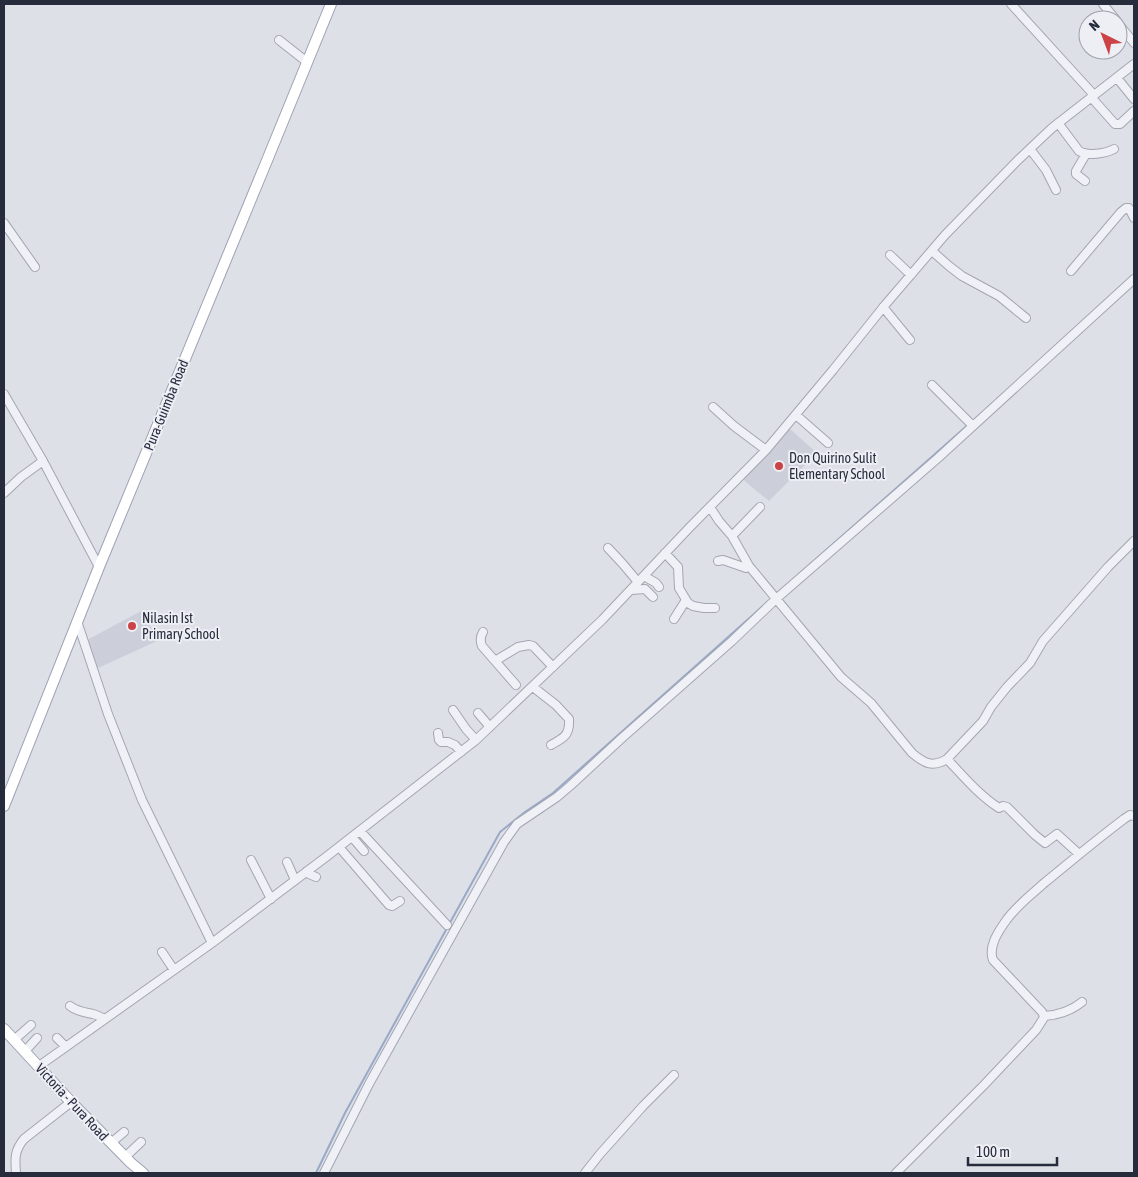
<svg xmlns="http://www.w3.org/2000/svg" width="1138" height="1177" font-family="'Asap Condensed',sans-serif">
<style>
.built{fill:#cccfd9}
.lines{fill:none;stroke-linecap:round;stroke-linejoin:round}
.stream{stroke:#99a9c7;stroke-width:2}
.minor-casing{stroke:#a3a6b1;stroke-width:10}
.major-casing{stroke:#9da3b3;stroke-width:12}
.minor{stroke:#f0f1f6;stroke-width:8}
.major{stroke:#fff;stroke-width:10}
.poi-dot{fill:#cb4346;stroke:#edeff5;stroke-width:2}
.labels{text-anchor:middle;stroke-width:4;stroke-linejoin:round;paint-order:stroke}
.street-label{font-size:14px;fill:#272c3d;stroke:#edeff5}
.poi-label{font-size:14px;fill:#272c3d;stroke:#edeff5;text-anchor:start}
</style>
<rect width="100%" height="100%" fill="#dee0e7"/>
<path class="built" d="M789 428 817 453 769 501 741 478Z
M143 610 157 641 96 669 85 641Z"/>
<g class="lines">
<path class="stream" d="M973 421 1038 362
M798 575 969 424
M316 1173 345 1113 500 832 525 812 553 793 772 598"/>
<g class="minor-casing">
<path id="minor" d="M1011 4 1094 95
M1103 4 1116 20
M1118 23 1134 43
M279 40 307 62
M1117 78 1134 99
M1091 97 1115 124H1120L1134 111
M1058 123 1079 151C1087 156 1105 154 1114 149
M1030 149 1046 170 1056 190
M1085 181 1076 174V171L1086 154
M4 223 35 267
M932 251 949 266 962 276 999 296 1026 318
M890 255 911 275
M1071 271 1121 212 1126 208H1129L1134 218
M883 307 910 340
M932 385 973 426
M4 394 43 461 99 567
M713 407 734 426 766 450
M796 415 828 443
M4 493 21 477 43 461
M710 507 719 521 732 536 749 566 841 677 871 703 912 753C924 763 932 768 947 759L983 721 991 707 1007 687 1030 663 1043 641 1108 567 1134 541
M732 536 760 507
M608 548 622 563 638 582
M665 553 678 567 679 588 688 603 693 606 704 608H715
M718 561 723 560 746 568 749 566
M644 576 656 583 659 587
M631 590 645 589 653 597
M674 619 686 600
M77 621 108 714 142 800 212 943
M483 632C480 637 480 641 482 646L516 685
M495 661 518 647 529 645 533 646 553 667
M533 687 556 705 569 719C570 735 564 738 551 745
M453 710 466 729 476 740
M478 713 490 727
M438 733 439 740 441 742H448L455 745 461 752
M947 759C963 776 979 795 999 808L1003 806 1007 807 1035 835 1045 843 1057 834 1079 854
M360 831 447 925
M352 837 364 851
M339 847 389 905 392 906 400 901
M251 860 271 899
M287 862 295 880
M307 871 309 874 316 877
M162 952 174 970
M70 1006C78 1012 84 1012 93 1014 97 1015 101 1017 105 1019
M1044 1016C1058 1015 1071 1011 1082 1002
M57 1038 66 1047
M14 1040 31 1025
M25 1051 37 1038
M39 1066 212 943 326 857 476 740 602 620 690 527 766 450 833 370 885 305 945 235 1018 160 1052 128 1134 64
M111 1143 124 1132
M125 1157 141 1142
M16 1173C15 1159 14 1151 24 1139L71 1102
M324 1173 369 1084 504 842 517 824 557 797 570 786 622 738 732 641 776 599 938 458 1134 279
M585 1173 600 1154 643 1106 674 1075
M896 1173 984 1085 1036 1030 1043 1019 1044 1016 1042 1012 993 960C988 947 998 932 1005 922 1015 907 1030 896 1043 884 1070 862 1096 840 1124 819L1130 815 1134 816"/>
</g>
<g class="major-casing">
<path id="major" d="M4 806 99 567 268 158 331 4
M4 1029 71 1102 131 1163 143 1173"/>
</g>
<use href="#minor" class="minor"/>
<use href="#major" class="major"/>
</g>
<g class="poi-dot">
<circle cx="779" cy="466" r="5"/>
<circle cx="132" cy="626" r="5"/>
</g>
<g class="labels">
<g class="street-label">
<text transform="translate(166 405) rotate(-68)" y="5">Pura-Guimba Road</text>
<text transform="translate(72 1102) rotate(47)" y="5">Victoria - Pura Road</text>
</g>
<g class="poi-label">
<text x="789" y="463">Don Quirino Sulit<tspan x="789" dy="16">Elementary School</tspan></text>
<text x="142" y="623">Nilasin Ist<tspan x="142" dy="16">Primary School</tspan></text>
</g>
</g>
<rect width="1138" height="1177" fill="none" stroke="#272c3d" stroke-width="10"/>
<g transform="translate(1103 35) rotate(318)"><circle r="24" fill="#edeff5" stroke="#9ea1ab"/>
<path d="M0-4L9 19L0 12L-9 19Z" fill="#cb4346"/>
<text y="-8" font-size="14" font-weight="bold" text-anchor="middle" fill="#272c3d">N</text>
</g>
<path d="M968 1157v8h89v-8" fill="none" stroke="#272c3d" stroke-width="2.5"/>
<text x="976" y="1157" font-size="15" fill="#272c3d" stroke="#edeff5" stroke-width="4" paint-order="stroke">100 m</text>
</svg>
